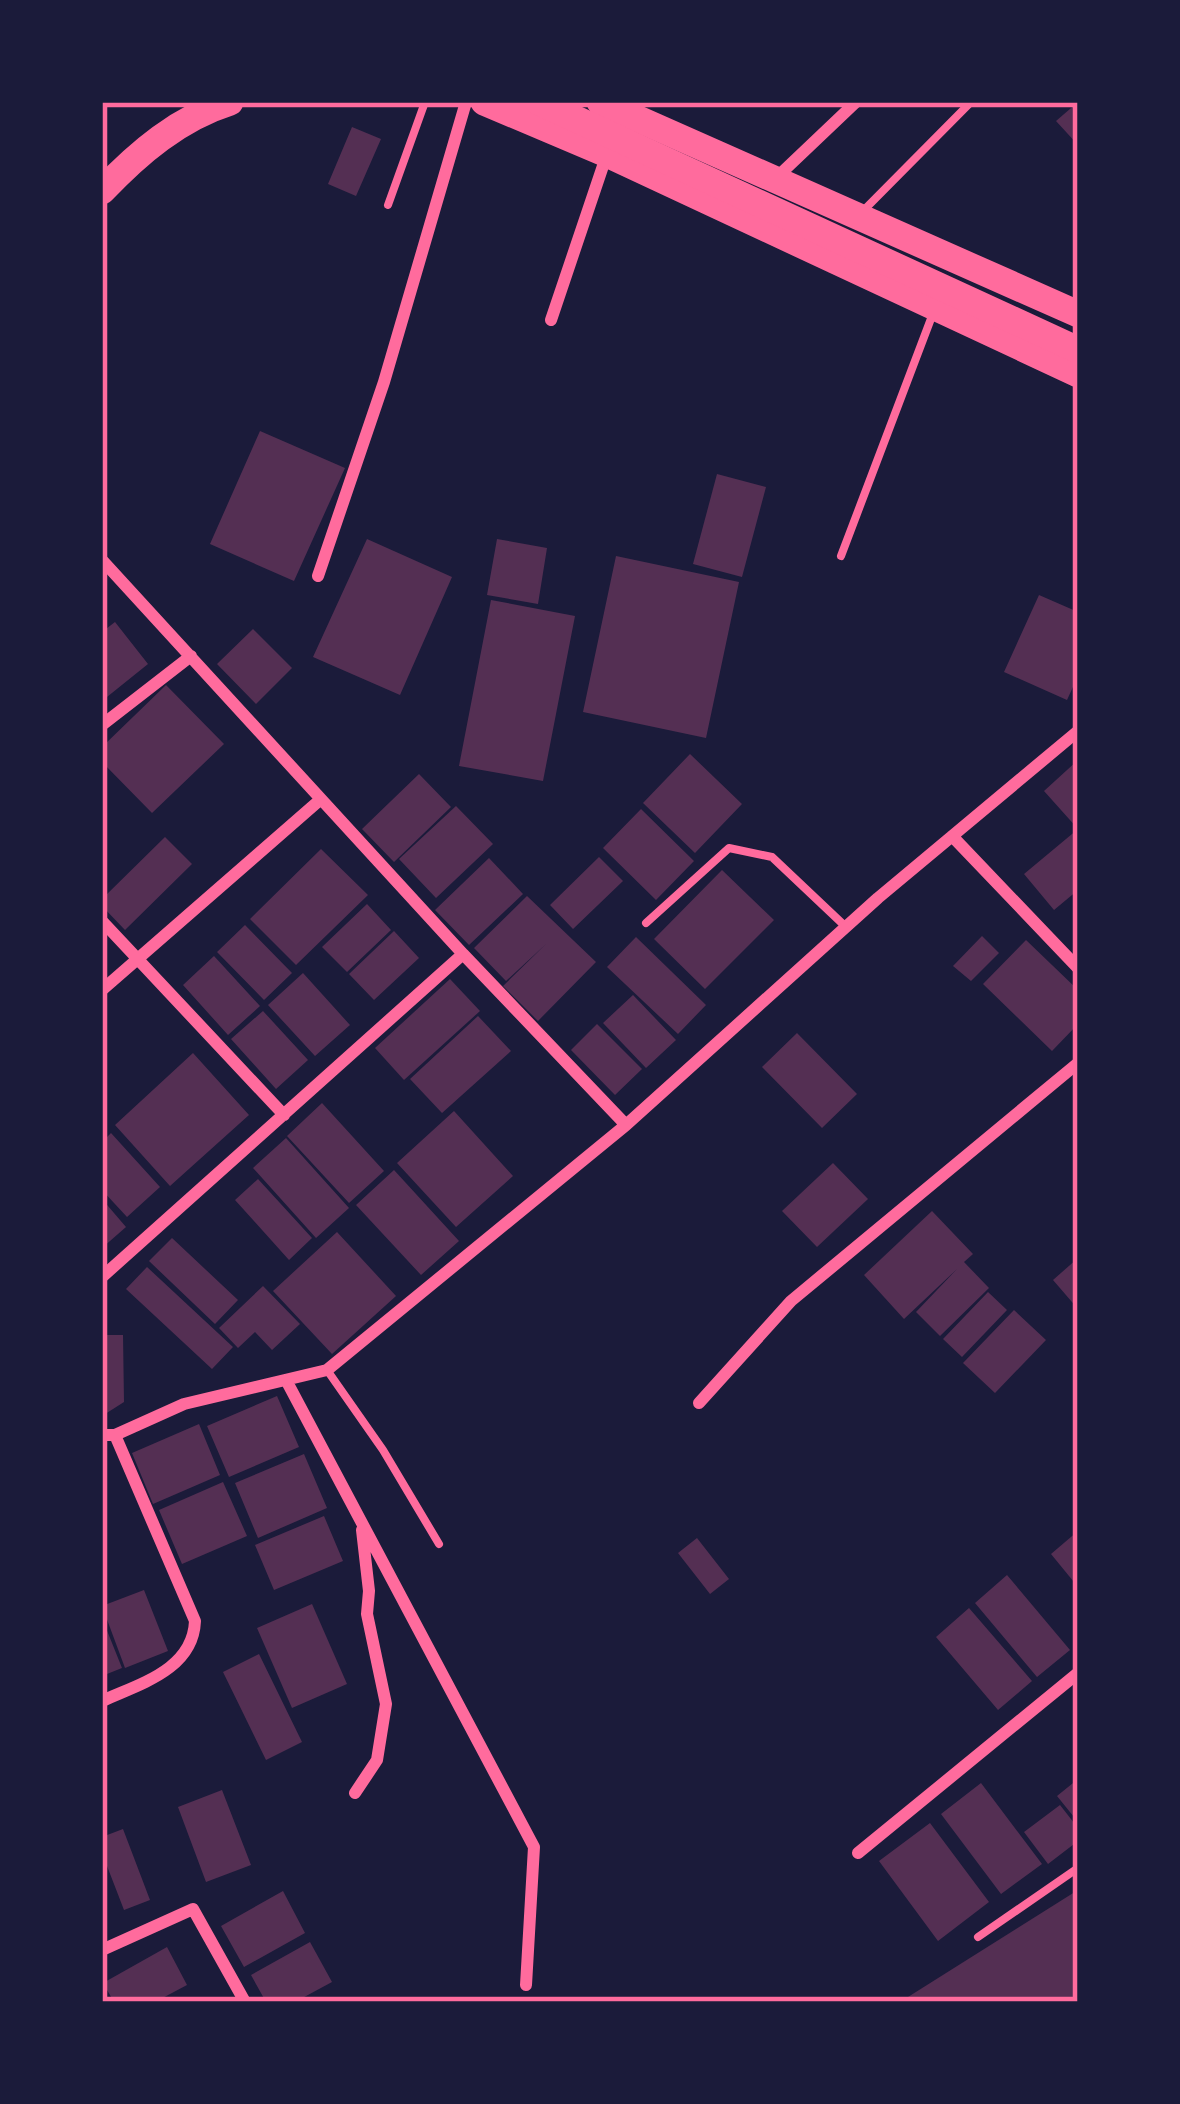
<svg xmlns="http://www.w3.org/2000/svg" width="1180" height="2104" font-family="'PT Sans Narrow',sans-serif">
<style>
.building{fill:#542f53}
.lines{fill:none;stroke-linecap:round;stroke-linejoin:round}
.service{stroke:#ff6b9d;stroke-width:8}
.minor{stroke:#ff6b9d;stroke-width:12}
.primary{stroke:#ff6b9d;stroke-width:27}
.trunk{stroke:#ff6b9d;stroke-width:27}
.neatline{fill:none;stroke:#ff6b9d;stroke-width:4.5}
</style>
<rect width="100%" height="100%" fill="#1b1b3a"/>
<path class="building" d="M1078 102V145L1056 121Z
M352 127 381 139 356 196 328 184Z
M260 431 345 468 294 581 210 544Z
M717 474 766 487 742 577 693 564Z
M367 539 452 577 400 695 313 657Z
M497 539 547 548 538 604 487 595Z
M616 556 739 582 706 738 583 712Z
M1039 595 1078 612V676L1067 700 1004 672Z
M491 600 575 616 543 781 459 766Z
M115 622 148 664 102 701V632Z
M253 629 292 668 256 704 217 664Z
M166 685 224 744 152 813 102 762V747Z
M690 754 742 804 695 853 643 803Z
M1078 760V829L1044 791Z
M419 774 451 807 394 862 362 829Z
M456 806 493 844 436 898 399 859Z
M641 809 694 861 656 900 603 848Z
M1078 829V890L1054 910 1024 874Z
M165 837 192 864 125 930 102 906V899Z
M321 849 368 895 296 965 250 919Z
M599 857 623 881 573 929 550 905Z
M489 858 523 894 469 945 435 910Z
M722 870 774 920 705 989 654 939Z
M527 896 596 962 538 1021 503 986 546 944 506 981 474 948Z
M367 904 391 930 347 972 322 947Z
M245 925 292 973 264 1000 217 952Z
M394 931 419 958 374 1000 349 974Z
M982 936 999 953 971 981 953 966Z
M636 937 706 1005 678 1034 607 967Z
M1026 940 1078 990V1024L1052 1051 983 984Z
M214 956 260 1006 228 1035 183 985Z
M303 973 350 1025 315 1056 268 1005Z
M450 979 480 1011 404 1080 375 1048Z
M633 995 676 1040 646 1068 603 1023Z
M263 1011 308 1060 276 1089 231 1039Z
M478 1016 511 1051 442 1113 410 1079Z
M597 1024 642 1069 615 1095 571 1050Z
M797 1033 857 1094 822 1128 762 1067Z
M193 1053 249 1115 170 1186 115 1125Z
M322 1103 384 1171 349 1203 287 1136Z
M454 1111 513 1176 456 1227 397 1163Z
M111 1133 160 1187 127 1217 102 1190V1142Z
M286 1138 349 1208 316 1238 253 1168Z
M833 1163 868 1199 817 1247 782 1211Z
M394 1170 459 1241 421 1275 356 1205Z
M258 1179 312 1238 289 1260 235 1200Z
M102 1199 126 1227 102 1248Z
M932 1211 973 1254 964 1262 989 1288 940 1336 916 1312 957 1269 904 1319 864 1275Z
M337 1232 396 1296 332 1354 273 1291Z
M172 1238 238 1300 215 1324 149 1261Z
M1078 1258V1309L1053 1280Z
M147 1267 233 1347 212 1369 126 1289Z
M263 1286 300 1324 272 1350 255 1332 238 1348 219 1328Z
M988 1292 1007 1310 962 1357 943 1339Z
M1014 1310 1046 1340 995 1393 963 1363Z
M102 1335H123L124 1402 102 1416Z
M277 1396 299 1447 229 1477 207 1426Z
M199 1424 220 1475 153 1504 132 1453Z
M304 1454 327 1508 258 1538 235 1483Z
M223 1482 247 1536 182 1564 159 1510Z
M324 1516 343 1561 274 1590 255 1545Z
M1078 1531V1587L1051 1554Z
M697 1538 729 1579 710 1594 678 1553Z
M1007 1575 1070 1650 1037 1677 975 1603Z
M144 1590 168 1651 125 1668 102 1606Z
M312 1604 347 1684 292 1708 257 1628Z
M969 1608 1032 1681 998 1710 936 1637Z
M102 1618 122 1668 102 1676Z
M259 1654 302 1742 266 1760 223 1672Z
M1078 1779V1822L1057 1796Z
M981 1783 1042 1864 1001 1894 941 1814Z
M222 1790 251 1865 206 1882 178 1807Z
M1060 1805 1078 1828V1841L1048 1864 1024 1832Z
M930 1823 989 1902 938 1941 879 1861Z
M123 1829 150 1900 124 1910 102 1853V1837Z
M1078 1890V2002H900Z
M283 1891 305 1933 244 1967 221 1926Z
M310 1942 332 1982 295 2002H266L251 1975Z
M167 1947 187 1985 155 2002H114L103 1983Z"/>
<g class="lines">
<path class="service" d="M388 205 425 102
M862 212 971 102
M841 556 932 316
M646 923 729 848 772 857 846 927
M327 1370 383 1450 439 1544
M978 1937 1078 1868"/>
<path class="minor" d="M775 179 856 102
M551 320 606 157
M102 560 463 954 102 1277
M318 576 384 382 466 102
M102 725 191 656
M952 836 1078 968
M102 921 284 1115
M102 990 321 799
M626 1125 878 898 1078 731
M286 1380 534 1847 526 1985
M699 1403 791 1301 1078 1063
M102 1435H115L184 1404 327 1370 626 1125 463 954
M102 1701C139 1684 193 1670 195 1621L115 1435
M355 1793 377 1760 386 1704 367 1614 369 1591 362 1530
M858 1853 1078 1673
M102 1950 193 1909 245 2002"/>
<path class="primary" d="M484 102 607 154 1078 374
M600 102 1078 314
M102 191C138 153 179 118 230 102"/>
<path class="trunk" d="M539 102 1078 350"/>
</g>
<rect width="1180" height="2104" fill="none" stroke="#1b1b3a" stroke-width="210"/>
<rect x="105" y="105" width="970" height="1894" class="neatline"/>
</svg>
